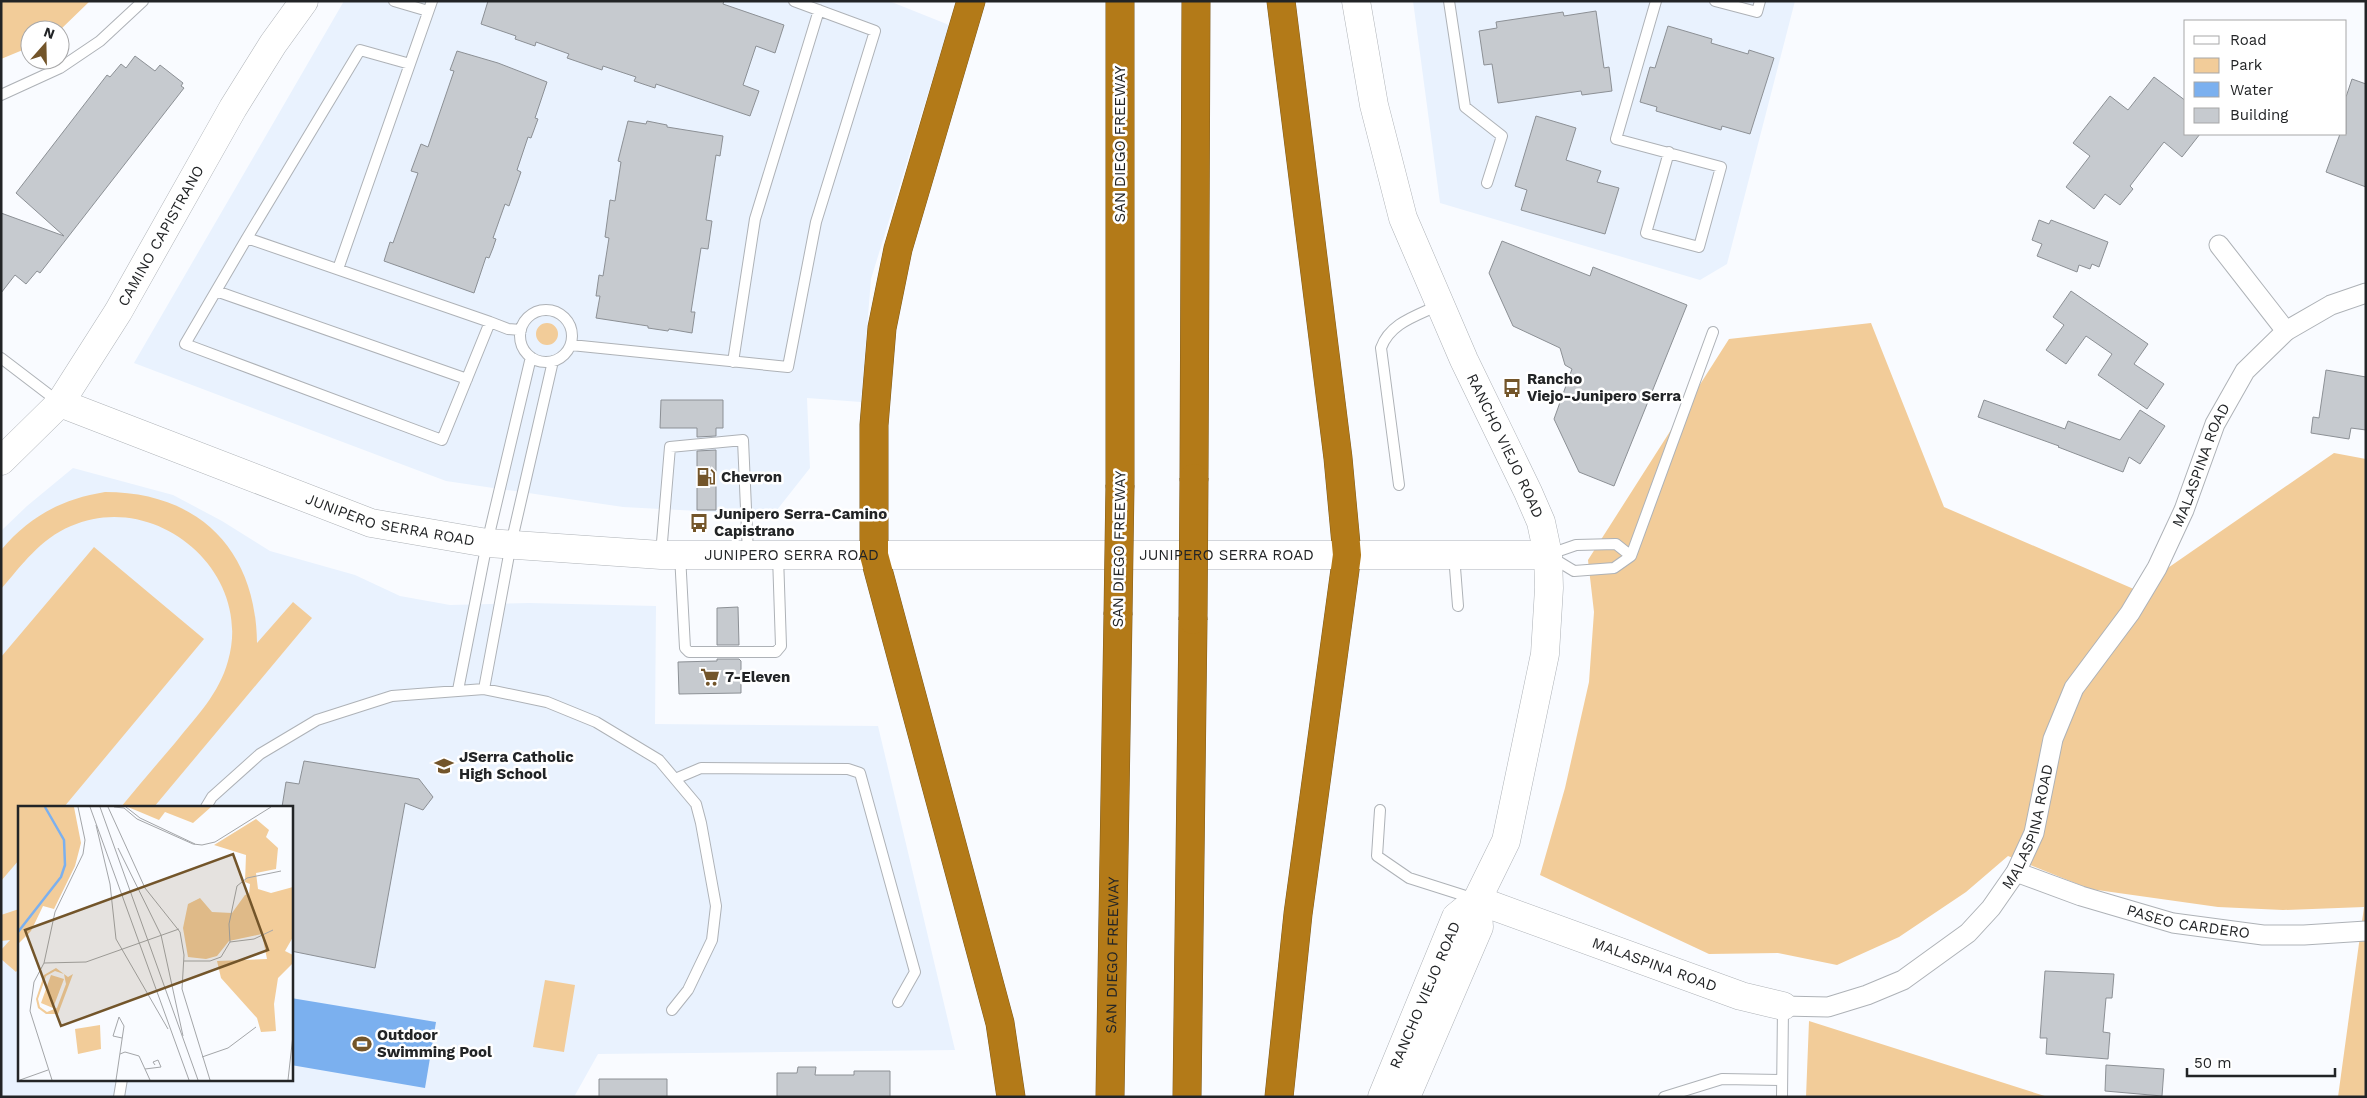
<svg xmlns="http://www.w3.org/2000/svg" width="2367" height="1098" font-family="'Work Sans',sans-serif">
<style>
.built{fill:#e9f2fe;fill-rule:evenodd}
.green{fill:#f2cc99}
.water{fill:#7bb0ef}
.building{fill:#c6cacf;stroke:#8c9095}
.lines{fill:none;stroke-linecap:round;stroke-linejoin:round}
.lane-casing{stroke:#aeb2b7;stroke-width:12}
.street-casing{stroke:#aeb2b7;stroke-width:21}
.secondary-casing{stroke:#aeb2b7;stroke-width:29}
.highway-casing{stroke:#805c1d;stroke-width:29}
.lane{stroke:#fff;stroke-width:10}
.street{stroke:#fff;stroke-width:19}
.secondary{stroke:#fff;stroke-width:28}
.highway{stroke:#b37a18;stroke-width:28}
.highway-bridge-casing{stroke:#805c1d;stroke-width:29;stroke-linecap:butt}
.highway-bridge{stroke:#b37a18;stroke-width:28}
.labels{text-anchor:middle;stroke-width:5;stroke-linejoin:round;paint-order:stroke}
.street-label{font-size:15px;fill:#222426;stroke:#fff}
.poi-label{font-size:15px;font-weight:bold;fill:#222426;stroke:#fff;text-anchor:start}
.inset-river{fill:none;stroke:#7bb0ef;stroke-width:2.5}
.inset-road{fill:none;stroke:#a3a5a8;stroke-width:1}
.view{fill:#73552a;fill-opacity:0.15;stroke:#73552a;stroke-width:2.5}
.inset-edge{fill:none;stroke:#222426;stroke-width:2.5}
</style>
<rect width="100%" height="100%" fill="#f9fbff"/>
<path class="built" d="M344 1H889L949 25 871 279 861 402 807 398 810 468 773 515 623 507 446 481 134 363Z
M1413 1H1795L1727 264 1700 280 1440 203Z
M73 468 173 495 222 521 270 551 355 575 400 596 450 605 529 603 656 606 655 724 878 726 955 1050 598 1054 574 1097H1V531L27 506ZM19 807H291V1079H19Z"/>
<path class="green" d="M1 1H90L60 30H30V47L1 59Z
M536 334a11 11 0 1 1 22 0a11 11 0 1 1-22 0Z
M1871 323 1944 507 2136 590 2334 453 2366 459V1097H2338L2364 907 2283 910 2218 907 2090 889 2008 856 1966 892 1899 937 1837 965 1778 953 1709 954 1540 875 1565 788 1589 682 1594 612 1588 560 1729 339Z
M105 492C199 492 256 550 257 643L293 602 312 618 154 807H121C139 785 157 764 175 743 196 717 219 694 228 661 254 571 155 489 71 526 40 539 22 565 1 589V550C30 516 62 499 105 492Z
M94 547 204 639 64 807H19V860L1 881V657Z
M19 909V968L16 972 1 959V950L10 940 1 941V915Z
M545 980 575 985 564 1052 533 1047Z
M1809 1021 2048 1097H1806Z"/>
<path class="water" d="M291 998 436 1022 425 1088 291 1065Z"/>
<path class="building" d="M488 1H724L723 4 784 25 775 53 756 46 743 85 759 91 750 116 656 84 655 88 634 81 636 77 603 66 602 70 567 58 569 54 536 42 535 46 515 39 516 36 481 24Z
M1596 11 1604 68 1609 67 1612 91 1582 95 1581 91 1498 103 1492 64 1484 65 1479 31 1497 28 1496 22 1563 12 1564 16Z
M1668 26 1712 39 1711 43 1748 54 1749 50 1774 58 1750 134 1722 126 1721 130 1656 111 1657 107 1640 102 1650 67 1655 68Z
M457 51 498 63 547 82 535 118 538 119 531 138 528 137 517 170 521 172 509 206 505 204 493 238 496 239 493 248 489 258 486 257 474 293 384 261 390 242 393 243 418 173 411 171 421 144 428 147 454 71 450 70Z
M135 56 155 71 160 65 183 83 181 86 184 88 40 273 37 271 26 284 15 275 1 293V213L64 236 16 193 107 75 110 77 121 64 126 68Z
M2154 77 2186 101V134H2200L2182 157 2164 142 2130 186 2133 189 2120 205 2105 194 2094 209 2066 187 2090 156 2073 143 2110 96 2128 110Z
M2352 79 2366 84V187L2326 172 2340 134H2346V97Z
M1536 116 1576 128 1566 160 1601 171 1597 182 1619 188 1605 234 1521 210 1527 190 1515 186Z
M628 121 646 124 647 121 667 125V127L723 136 720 156 716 155 706 220 712 221 708 249 701 248 691 312H695L692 333 669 329 668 331 648 328V326L596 318 600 296H596L599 275 603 276 609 238 605 237 610 200 615 201 621 162 618 161Z
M2039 220 2049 224 2051 220 2108 242 2099 267 2092 264 2090 269 2079 265 2077 272 2037 256 2042 244 2032 240Z
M1502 241 1590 276 1593 267 1687 305 1614 486 1579 472 1554 419 1572 369 1565 365 1560 348 1513 326 1489 273Z
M2071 291 2148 344 2134 364 2164 384 2147 409 2098 375 2112 354 2086 336 2066 364 2046 350 2064 325 2053 317Z
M2326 370 2366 377V430L2351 428 2349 439 2311 433 2313 417 2319 418Z
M661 400H723V428H716V436L697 437V428H660Z
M1984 400 2065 429 2068 421 2120 440 2140 410 2165 426 2140 464 2129 457 2123 472 2058 447 2059 446 1978 417Z
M716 450V510H697V451Z
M738 607 739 645H717V608Z
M717 659H739L741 661V693L679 694 678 662 717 661Z
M304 761 419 779 433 797 423 810 405 803 375 968 291 951V807H282L286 782 299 784Z
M2045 971 2114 974 2112 998H2106L2103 1032 2110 1033 2108 1059 2046 1054 2047 1038H2040Z
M2106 1065 2164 1069 2162 1096 2105 1091Z
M798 1067H816L815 1075H854V1071H890V1097H777V1073H797Z
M599 1079H667V1097H599Z"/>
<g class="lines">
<g class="lane-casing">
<path id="lane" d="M394 1 428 11
M1449 1 1465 107 1502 136 1487 183
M1656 1 1616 139 1721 167 1699 247 1646 233 1669 152
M1715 1 1757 12 1760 1
M1 95 60 68 100 41 143 1
M247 238 360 50 410 64
M338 269 432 1
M216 291 467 379
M520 336a26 26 0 1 1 52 0a26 26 0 1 1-52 0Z
M490 322 442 440 185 344 247 238 490 322 508 329 521 330
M571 345 788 367 816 222 875 31 794 1
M1 358 60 403
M733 362 755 219 819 10
M1399 485 1381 348C1390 323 1416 316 1439 305
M661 554 670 447 743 440 748 554
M1550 554 1576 545 1616 544 1631 556
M680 555 685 648 689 652H776L781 646 778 556
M1454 555 1458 606
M1551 557 1574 571 1614 568 1631 556 1713 332
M484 689 511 544 553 361
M458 690 487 543 531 357
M675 779 701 768 848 769 860 773 915 972 898 1002
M206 807 212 797 260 754 317 720 392 696 484 689 547 702 596 722 659 760 696 804 701 823 716 906 712 940 688 990 672 1010
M1380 810 1377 856 1409 878 1475 899
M119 1097 122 1079
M1664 1097 1722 1079 1782 1080
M1782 1097 1783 1008"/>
</g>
<g class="street-casing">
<g id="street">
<path d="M2219 245 2286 331"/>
<path id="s1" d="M2016 872 2081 896 2173 923 2263 935H2304L2366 931"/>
<path id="s2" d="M1783 1006 1828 1007 1867 995 1903 980 1968 933 1991 908 2016 872 2034 833 2053 739 2074 688 2130 613 2157 568 2184 510 2215 424 2245 371 2286 331 2331 305 2366 293"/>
</g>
</g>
<g class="secondary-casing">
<g id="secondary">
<path id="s3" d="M1356 1 1374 105 1403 218 1464 360 1528 492 1541 522 1548 555 1549 588 1545 654 1506 841 1477 900 1456 917 1382 1097"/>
<path id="s4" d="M60 403 371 523 487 543 661 555H1548"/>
<path id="s5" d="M1 461 60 403 118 312 233 108 273 44 304 1"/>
<path id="s6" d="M1477 900 1741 996 1783 1006"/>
<path d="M1406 1097 1479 927 1477 900"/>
</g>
</g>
<g class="highway-casing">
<g id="highway">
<path d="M971 1 898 249 882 328 874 425V555L1000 1023 1011 1097"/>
<path d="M1120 1V485"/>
<path d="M1194 478 1196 1"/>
<path id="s7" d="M1110 1097 1118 615"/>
<path d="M1187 1097 1193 620"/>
<path d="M1279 1097 1298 914 1347 555 1338 458 1281 1"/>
</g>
</g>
<use href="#lane" class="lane"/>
<use href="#street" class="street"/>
<use href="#secondary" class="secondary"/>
<use href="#highway" class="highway"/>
<g class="highway-bridge-casing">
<path id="highway-bridge" d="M1118 615 1120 485
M1193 620 1194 478"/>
</g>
<use href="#highway-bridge" class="highway-bridge"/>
</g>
<defs>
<g id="bus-bare" transform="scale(1.5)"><path d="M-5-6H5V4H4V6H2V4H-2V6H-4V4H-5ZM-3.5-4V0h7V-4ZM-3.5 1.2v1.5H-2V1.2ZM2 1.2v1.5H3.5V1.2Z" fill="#73552a" stroke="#fff" stroke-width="2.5" paint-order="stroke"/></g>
<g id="fuel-bare" transform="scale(1.5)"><path d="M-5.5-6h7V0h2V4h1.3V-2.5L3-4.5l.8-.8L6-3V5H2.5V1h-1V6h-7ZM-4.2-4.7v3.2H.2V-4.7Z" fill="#73552a" stroke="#fff" stroke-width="2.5" paint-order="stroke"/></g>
<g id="supermarket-bare" transform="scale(1.5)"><path d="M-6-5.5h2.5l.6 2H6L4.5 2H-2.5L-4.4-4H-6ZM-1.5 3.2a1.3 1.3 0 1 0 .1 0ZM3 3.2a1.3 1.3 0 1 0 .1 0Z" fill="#73552a" stroke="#fff" stroke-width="2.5" paint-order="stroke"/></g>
<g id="school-bare" transform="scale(1.5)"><path d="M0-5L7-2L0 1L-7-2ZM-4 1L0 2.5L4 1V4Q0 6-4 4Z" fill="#73552a" stroke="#fff" stroke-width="2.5" paint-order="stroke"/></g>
<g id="stadium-bare" transform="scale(1.5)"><path d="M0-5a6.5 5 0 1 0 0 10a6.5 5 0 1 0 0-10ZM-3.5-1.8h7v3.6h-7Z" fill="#73552a" stroke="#fff" stroke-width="2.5" paint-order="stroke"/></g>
</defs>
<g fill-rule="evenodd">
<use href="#bus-bare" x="1512" y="388"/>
<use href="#fuel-bare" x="706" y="477"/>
<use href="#bus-bare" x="699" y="523"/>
<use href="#supermarket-bare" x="710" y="677"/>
<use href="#school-bare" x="444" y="766"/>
<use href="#stadium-bare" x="362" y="1044"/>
</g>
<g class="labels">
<g class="street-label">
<text transform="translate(1120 144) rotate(-90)" y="5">SAN DIEGO FREEWAY</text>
<text dy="5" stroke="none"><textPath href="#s5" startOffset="278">CAMINO CAPISTRANO</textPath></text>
<text dy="5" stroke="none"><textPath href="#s3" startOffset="472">RANCHO VIEJO ROAD</textPath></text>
<text dy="5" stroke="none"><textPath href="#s2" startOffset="735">MALASPINA ROAD</textPath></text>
<text dy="5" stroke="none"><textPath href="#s4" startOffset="351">JUNIPERO SERRA ROAD</textPath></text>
<text transform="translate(1119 549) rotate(-89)" y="5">SAN DIEGO FREEWAY</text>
<text dy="5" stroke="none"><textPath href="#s4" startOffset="756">JUNIPERO SERRA ROAD</textPath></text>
<text dy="5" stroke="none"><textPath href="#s4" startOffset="1191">JUNIPERO SERRA ROAD</textPath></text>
<text dy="5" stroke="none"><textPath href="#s2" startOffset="330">MALASPINA ROAD</textPath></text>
<text dy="5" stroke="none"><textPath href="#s1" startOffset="180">PASEO CARDERO</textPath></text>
<text dy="5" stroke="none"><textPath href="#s7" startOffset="142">SAN DIEGO FREEWAY</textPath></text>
<text dy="5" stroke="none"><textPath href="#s6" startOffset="189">MALASPINA ROAD</textPath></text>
<text transform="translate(1425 995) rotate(-67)" y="5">RANCHO VIEJO ROAD</text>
</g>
<g class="poi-label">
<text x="1527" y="384">Rancho<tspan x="1527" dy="17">Viejo-Junipero Serra</tspan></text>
<text x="721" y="482">Chevron</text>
<text x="714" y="519">Junipero Serra-Camino<tspan x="714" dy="17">Capistrano</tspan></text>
<text x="725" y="682">7-Eleven</text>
<text x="459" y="762">JSerra Catholic<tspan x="459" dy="17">High School</tspan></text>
<text x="377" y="1040">Outdoor<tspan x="377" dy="17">Swimming Pool</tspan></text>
</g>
</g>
<g transform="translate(18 806)">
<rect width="275" height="275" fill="#f9fbff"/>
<path d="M0 1H56L63 37 57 60 36 103 25 100 13 125 0 138ZM110 1H193L175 17 147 6 141 14ZM238 13 251 24 248 31 260 42 258 63 238 67 240 83 253 87 275 81V131L267 145 275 149V157L260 172 256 198 258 225 243 226 239 212 203 172 199 155 249 153 244 128 211 135 199 150 188 153 170 151 165 122 170 98 182 92 194 106 214 107 227 89 231 88 232 78 227 76 228 49 196 39ZM38 162 50 171 55 168 40 208H28L20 202 18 193 26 169ZM37 165 46 168 48 178 39 202 29 206 22 201 20 193 28 170ZM33 169 46 173 35 202 23 197ZM82 219 83 243 60 248 57 223Z" fill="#f2cc99" fill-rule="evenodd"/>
<path class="inset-river" d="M0 126 43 71 47 59 46 34 27 1"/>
<path class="inset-road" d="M72 1 171 274M82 1 180 274M90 1 127 82 162 126 166 149 164 183 192 274M96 1 106 2 119 13 175 38 184 39 197 36 253 1M108 1 122 12 177 38M78 19 92 78 98 133 150 223M100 42 143 129 165 230M212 136 236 133 255 124M166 155H192L203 151 212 136 211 118 219 80 229 72 263 65M26 157 37 106 65 48 67 34 60 1M102 248 107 246 121 250 132 274M184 251 210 242 238 221M127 263 143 261 140 254 135 256 137 259M2 274 30 264M34 274 12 205 16 176 26 157 68 156 161 123M98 274 106 220 101 211 95 230 104 232M270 274 275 229"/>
<path class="view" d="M215 48 250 144 43 220 7 124Z"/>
<rect width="275" height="275" class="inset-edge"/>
</g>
<rect width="2367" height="1098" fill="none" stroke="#222426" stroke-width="5"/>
<rect x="2184" y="20" width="162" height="115" fill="#ffffff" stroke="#a7a7a8"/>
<rect x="2194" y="36" width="25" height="8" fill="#ffffff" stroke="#a7a7a8"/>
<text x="2230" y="45" font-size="15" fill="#222426">Road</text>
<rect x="2194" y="58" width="25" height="15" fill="#f2cc99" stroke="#a7a7a8"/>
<text x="2230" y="70" font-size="15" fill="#222426">Park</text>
<rect x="2194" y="82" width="25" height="15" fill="#7bb0ef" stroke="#a7a7a8"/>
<text x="2230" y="95" font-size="15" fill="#222426">Water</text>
<rect x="2194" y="108" width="25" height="15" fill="#c6cacf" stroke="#a7a7a8"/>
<text x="2230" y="120" font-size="15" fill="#222426">Building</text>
<g transform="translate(45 45) rotate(20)"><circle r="24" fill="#ffffff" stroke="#a7a7a8"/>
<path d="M0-4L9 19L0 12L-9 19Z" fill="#73552a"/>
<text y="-8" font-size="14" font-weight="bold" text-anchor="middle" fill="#222426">N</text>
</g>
<path d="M2187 1068v8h148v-8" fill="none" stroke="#222426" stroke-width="2.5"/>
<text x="2194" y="1068" font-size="15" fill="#222426" stroke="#ffffff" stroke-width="4" paint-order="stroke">50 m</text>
</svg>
